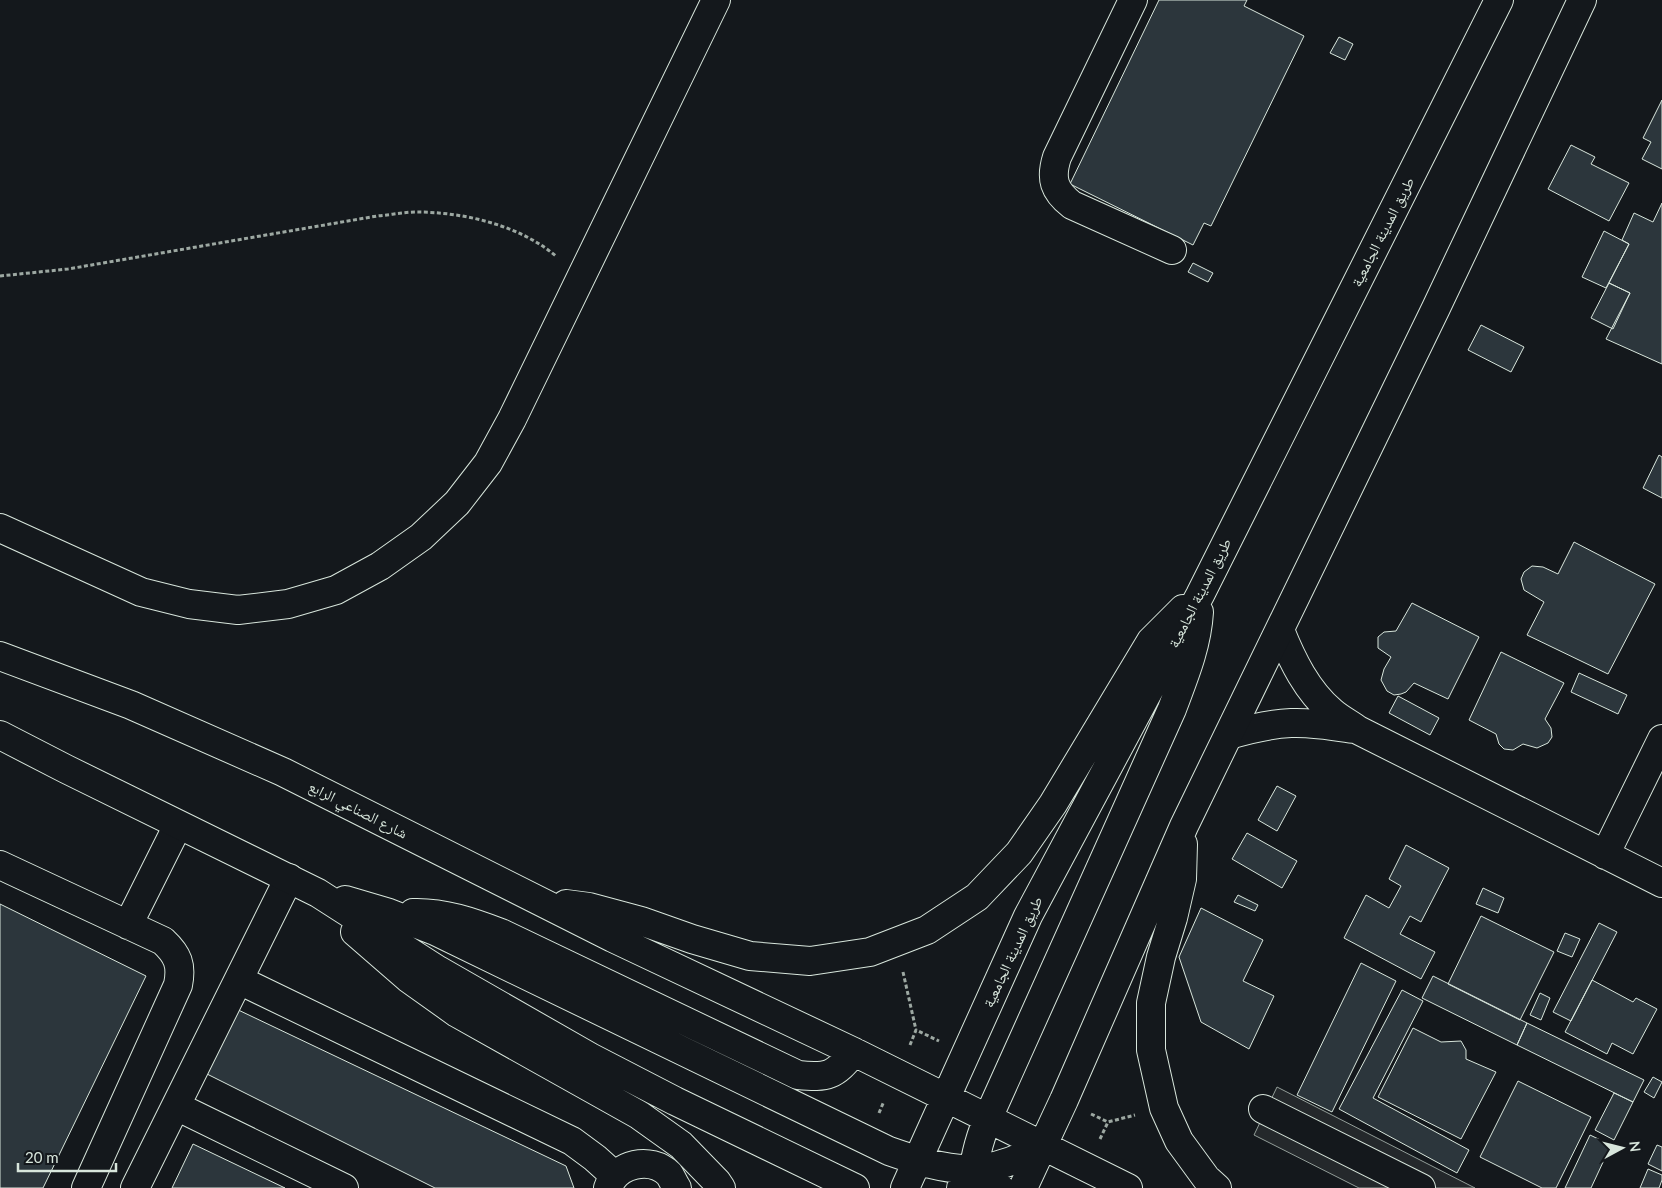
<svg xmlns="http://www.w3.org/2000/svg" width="1662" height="1188" font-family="Lato,'Noto Naskh Arabic',sans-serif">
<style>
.parking{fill:#24282b;stroke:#939e99}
.building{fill:#2c363c;stroke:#d8e6dc}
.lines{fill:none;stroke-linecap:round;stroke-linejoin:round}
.minor-casing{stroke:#d8e6dc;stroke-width:30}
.major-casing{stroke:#d8e6dc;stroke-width:30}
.path{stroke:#9da8a2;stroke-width:3;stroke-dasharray:4 2.5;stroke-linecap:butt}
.minor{stroke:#14181c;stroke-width:28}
.major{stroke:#14181c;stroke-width:28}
.labels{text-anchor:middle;stroke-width:4;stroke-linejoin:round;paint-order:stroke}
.street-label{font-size:15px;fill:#d8e6dc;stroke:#14181c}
</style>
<rect width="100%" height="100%" fill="#14181c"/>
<path class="parking" d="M1277 1087 1475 1188H1359L1254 1135Z"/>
<path class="building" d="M1159 0H1247L1244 6 1304 36 1211 226 1204 223 1193 245 1070 184Z
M1339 37 1353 44 1345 60 1330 53Z
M1662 100V169L1642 159 1651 142 1643 138Z
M1571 145 1595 157 1591 164 1629 183 1609 221 1548 189Z
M1662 203V364L1606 339 1630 293 1609 283 1629 244 1622 240 1634 213 1653 222Z
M1604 231 1629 244 1606 288 1582 277Z
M1193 263 1213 273 1208 282 1188 272Z
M1609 283 1630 293 1613 329 1591 318Z
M1481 325 1524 347 1511 372 1468 350Z
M1659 455 1662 457V498L1643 488Z
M1574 542 1655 584 1608 674 1527 635 1544 602 1524 590 1521 579 1524 572 1532 566 1543 567 1558 574Z
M1412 603 1479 637 1448 699 1414 683 1406 692 1401 694 1394 695 1387 691 1381 680 1384 669 1391 657 1378 648V637L1384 632 1396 631Z
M1501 652 1564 683 1545 719 1551 728 1552 737 1548 743 1537 748 1523 744 1513 750 1504 749 1499 744 1496 734 1469 720Z
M1579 673 1627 695 1618 714 1571 692Z
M1398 696 1439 718 1430 735 1389 713Z
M1277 786 1296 796 1277 831 1258 820Z
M1247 833 1297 861 1282 888 1232 859Z
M1406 845 1449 868 1421 922 1410 916 1400 934 1435 952 1421 979 1344 938 1366 895 1389 908 1401 886 1389 879Z
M1483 888 1504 898 1498 913 1476 904Z
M1238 895 1258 905 1255 911 1234 902Z
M0 904 146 976 43 1188H0Z
M1201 908 1263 940 1243 981 1274 996 1249 1049 1201 1022 1179 957Z
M1481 916 1554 952 1520 1020 1448 984Z
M1599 923 1617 932 1571 1021 1553 1012Z
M1565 933 1580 939 1572 957 1557 951Z
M1361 963 1396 981 1332 1112 1297 1095Z
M1433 976 1527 1023 1517 1045 1422 998Z
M1592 980 1633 1002 1636 998 1657 1009 1633 1054 1612 1043 1607 1054 1565 1032Z
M1402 990 1423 1001 1373 1098 1469 1150 1457 1173 1339 1109Z
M1540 993 1550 998 1541 1020 1530 1015Z
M232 1007 566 1166 574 1188H435L201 1071Z
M1527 1023 1644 1080 1633 1102 1517 1045Z
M1413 1028 1441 1042 1461 1041 1466 1050V1059L1496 1072 1461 1139 1378 1097Z
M1653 1077 1662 1082 1654 1098 1644 1092Z
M1518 1081 1591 1117 1556 1188H1542L1480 1157Z
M1614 1093 1633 1102 1614 1140 1595 1130Z
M1590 1135 1611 1145 1591 1188H1565Z
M193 1144 285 1188H172Z
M1657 1145 1662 1147V1171L1648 1164Z
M1648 1169 1662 1175V1180L1659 1188H1640Z"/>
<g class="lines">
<g class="minor-casing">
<path id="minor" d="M1133 0 1057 157C1050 179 1054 191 1072 205L1172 250
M0 528 141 592 189 604 238 610 288 604 336 590 380 566 421 537 457 503 488 463 512 419 716 0
M1280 630C1292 660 1307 691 1332 712 1340 719 1350 724 1358 730L1662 883
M1229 735C1249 729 1270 724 1291 723 1312 722 1334 726 1354 729
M1605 855 1662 739
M0 865 163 941C178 955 182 965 178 985L86 1188
M128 925 178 825
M239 980 572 1141 595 1158 615 1176
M176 1106 344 1188
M1263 1109 1421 1188
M135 1188 289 878
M608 1188C616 1163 651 1156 669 1174 672 1178 674 1184 677 1188"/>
</g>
<g class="major-casing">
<path id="major" d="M0 656 131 705 283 772 613 938 854 1052 1128 1188
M0 735 66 769 318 893 438 970 590 1057 675 1101 855 1188
M1183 844 1182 879 1173 918 1161 957 1151 1003V1050L1164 1108 1179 1141 1206 1178 1217 1188
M345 900 389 913 435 931 889 1151C949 1172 986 1180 1042 1146
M566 904 589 907 641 921 692 939 750 956 810 961 870 952 927 930 977 897 1019 853 1053 804 1151 641 1183 609
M413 913C444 912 472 922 501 933L798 1075C828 1078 834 1076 854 1052
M355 932 408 978 457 1013 639 1115 681 1145 717 1182 721 1188
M905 1188 1028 916 1200 595 1499 0
M961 1188 981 1185 1000 1188
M973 1188C972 1164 979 1140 988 1118L1172 709C1184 677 1197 646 1199 612
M1023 1188 1064 1100 1184 826 1436 308 1582 0"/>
</g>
<path class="path" d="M0 276 68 269 377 216C390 215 403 212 416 212 463 212 520 225 557 257
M903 972 916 1030
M910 1045 916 1030 939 1041
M879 1113 884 1101
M1091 1114 1108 1122 1135 1115
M1100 1139 1108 1122"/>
<use href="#minor" class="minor"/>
<use href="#major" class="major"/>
</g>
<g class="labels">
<g class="street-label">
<text transform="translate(1383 232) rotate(-63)" y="5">طريق المدينة الجامعية</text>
<text transform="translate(1200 593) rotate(-63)" y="5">طريق المدينة الجامعية</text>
<text transform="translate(358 810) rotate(27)" y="5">شارع الصناعي الرابع</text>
<text transform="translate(1013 952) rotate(-65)" y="5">طريق المدينة الجامعية</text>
</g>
</g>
<g transform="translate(1622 1148) rotate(83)" stroke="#14181c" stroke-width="4" paint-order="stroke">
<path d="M0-4L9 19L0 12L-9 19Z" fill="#d8e6dc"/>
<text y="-8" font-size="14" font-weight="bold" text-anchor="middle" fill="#d8e6dc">N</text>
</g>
<path d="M18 1163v8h98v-8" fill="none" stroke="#d8e6dc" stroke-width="2.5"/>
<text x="25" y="1163" font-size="15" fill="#d8e6dc" stroke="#14181c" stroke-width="4" paint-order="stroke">20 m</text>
</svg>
